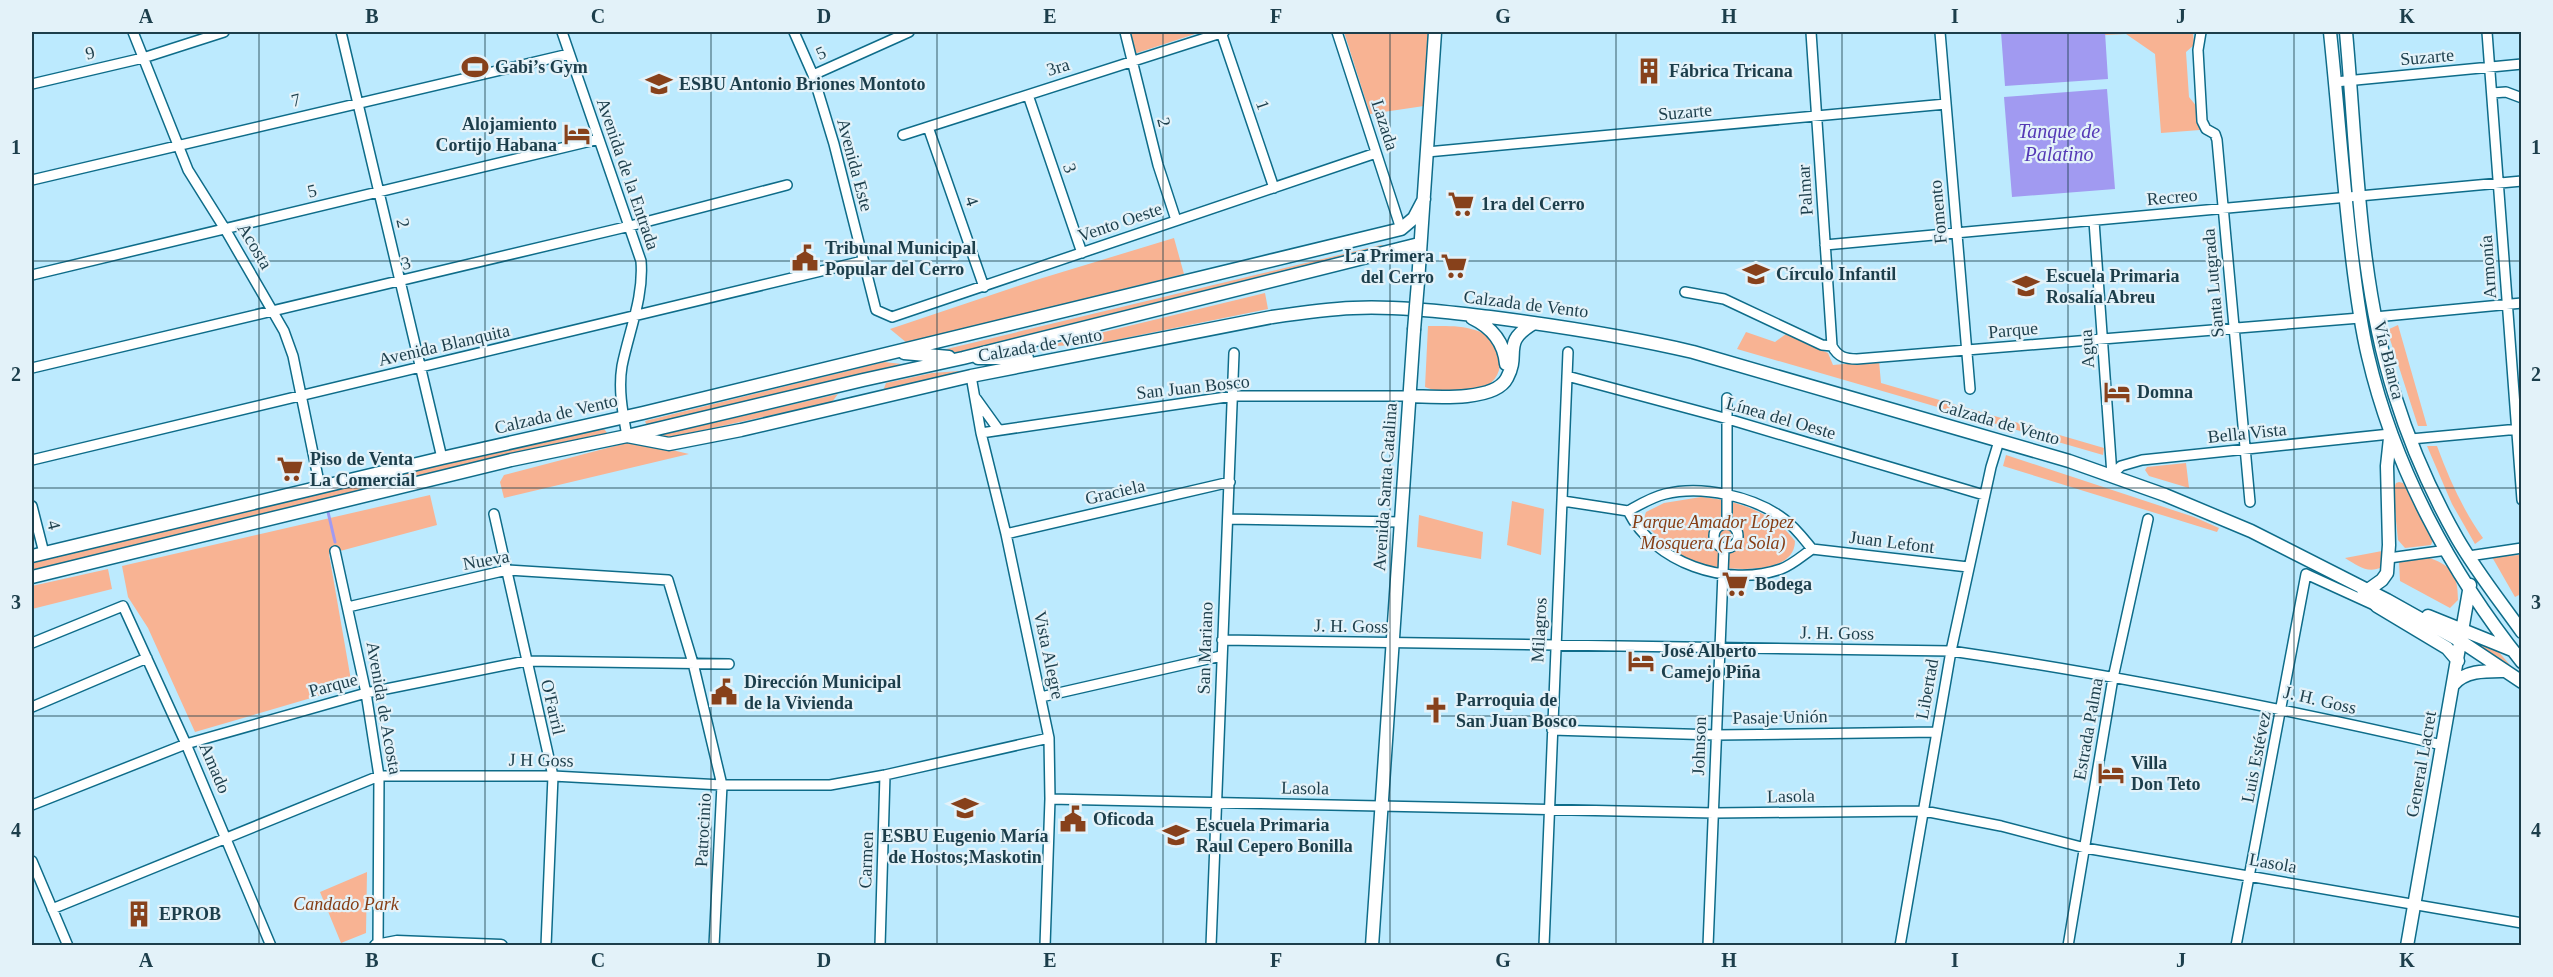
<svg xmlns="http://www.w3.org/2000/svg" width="2553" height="977" font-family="'Times New Roman',serif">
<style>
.green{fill:#f8b393}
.water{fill:#a19af1}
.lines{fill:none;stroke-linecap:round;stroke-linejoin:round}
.stream{stroke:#a19af1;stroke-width:3}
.minor-casing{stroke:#0e6c89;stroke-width:12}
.major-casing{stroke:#0e6c89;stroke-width:15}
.minor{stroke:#fff;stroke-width:9}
.major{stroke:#fff;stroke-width:12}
.major-bridge-casing{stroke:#0e6c89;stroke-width:15;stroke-linecap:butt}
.major-bridge{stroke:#fff;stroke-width:12}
.grid{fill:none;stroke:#1c3e4b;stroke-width:1.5;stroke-opacity:0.55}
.labels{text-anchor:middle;stroke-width:4.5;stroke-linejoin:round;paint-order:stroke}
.street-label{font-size:18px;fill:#1c3e4b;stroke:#e3f2f9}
.poi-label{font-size:18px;font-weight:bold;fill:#1c3e4b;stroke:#e3f2f9;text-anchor:start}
.park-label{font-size:18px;font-style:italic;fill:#853d14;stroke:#e3f2f9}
.water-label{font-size:20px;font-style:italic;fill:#553ab6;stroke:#e3f2f9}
.neatline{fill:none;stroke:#1c3e4b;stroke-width:2}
.grid-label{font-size:20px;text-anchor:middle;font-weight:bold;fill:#1c3e4b}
</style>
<rect width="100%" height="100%" fill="#bceafe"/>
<path class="green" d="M1130 32H1201L1134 54Z
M1344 32H1428L1424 106 1370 114Z
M2105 32H2193L2194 45 2186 52 2189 97 2198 108 2200 130 2161 133 2155 54 2126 34 2105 35Z
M1174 238 1184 274 907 343 890 329 1036 280Z
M1381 245 1384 246 960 352H934Z
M1265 293 1268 309 1101 343 1042 347Z
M2398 325 2427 426H2418L2387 330Z
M1428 326C1443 326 1461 325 1475 330 1503 338 1511 379 1480 389 1471 392 1461 392 1452 391 1442 391 1434 391 1425 387Z
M1746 332 1775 342 1786 334 1828 353 1833 365 1879 361 1881 383 2104 448 2103 455 1737 349Z
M884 362 902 364 647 427 645 421Z
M972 370 883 391 886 383 932 373Z
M838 394 832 402 667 438 656 436Z
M603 427 607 433 604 435 32 572V562Z
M634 441 689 454 504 498 500 482 504 475Z
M2427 446H2437C2449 479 2463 510 2483 538L2475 544 2452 504Z
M2006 455 2194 517 2219 528 2217 532 2003 466Z
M2186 463 2189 488 2149 476 2145 470 2147 467Z
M2399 482 2403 483 2433 540 2431 545 2405 548 2398 540 2393 491 2396 483Z
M430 495 437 525 329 554 352 686 195 732 148 628 128 597 122 566Z
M1701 497C1736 500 1773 512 1795 541 1795 578 1722 570 1698 563 1682 559 1654 535 1643 521L1646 512 1664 503Z
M1512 501 1544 509 1541 555 1507 545Z
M1419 515 1483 532 1481 559 1417 547Z
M2382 551V567C2368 574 2358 566 2345 558Z
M2519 555 2521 594 2515 597 2492 557Z
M2426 557C2450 564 2458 573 2458 600L2450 608 2400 581 2399 562Z
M108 569 112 589 32 609V586Z
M2470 638 2496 649 2518 674 2470 642Z
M367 872 366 933 341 943 320 892Z"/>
<path class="water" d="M2001 32H2105L2108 79 2005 86Z
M2107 89 2115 189 2012 197 2004 97Z"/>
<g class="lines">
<path class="stream" d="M328 512 335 542"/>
<g class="minor-casing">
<path id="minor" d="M133 32 188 170 225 229 284 331 293 356 320 487
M341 32 442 458
M562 32 641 261C644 297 629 331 622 366 618 390 623 414 627 436
M794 32 813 75 834 144 876 310 892 317 1376 153
M1125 32 1158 165 1176 220
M1221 32 1274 188
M1337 32 1401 229
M1811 32 1832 346C1838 357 1845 359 1857 359L2360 318
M1940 32 1970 389
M2201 32 2198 50 2202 121 2206 129 2215 134 2217 140 2250 502
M2487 32 2522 500
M813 75 909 32
M2335 82 2522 64
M32 84 143 58 224 32
M2492 93 2506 92 2522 98
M1028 95 1082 253
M928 127 984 287
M903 135 1224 32
M1427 152 1946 104
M32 180 569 54
M2094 221 2112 475
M1825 245 2522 181
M32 275 599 139
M1685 292 1724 299 1822 345 1832 346
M2375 317 2522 303
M32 368 630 226 787 185
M971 376 981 433 1006 534 1049 738 1050 799 1045 946
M1567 376 1728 419 1984 495
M975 397 998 429
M1727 398V524
M981 433 1233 396H1410
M2411 439 2519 429
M32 460C308 392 586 329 863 261
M2112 475 2121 466 2142 460 2390 434
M1563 501 1628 511C1654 563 1727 588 1781 569 1792 565 1802 556 1812 549L1968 567
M32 506 44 553
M1628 511C1639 505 1652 497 1665 494 1702 485 1753 496 1784 519 1795 527 1803 538 1812 549
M494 514 553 776 546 946
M1228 519 1401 522
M1714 536a12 12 0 1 1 24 0a12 12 0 1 1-24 0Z
M1006 534 1230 482
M335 551 366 693 379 776 378 945
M2469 556 2522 548
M2389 558 2447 550
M348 607 507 570 668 580 693 663 722 785 714 946
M1222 640 1951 651C2116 675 2280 708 2442 745
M32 643 123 606 186 744 271 946
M1041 697 1221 656
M32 707 147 658
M1552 730 1716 735 1936 732
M1050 799 1714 813 1924 811 2001 826 2085 848 2522 923
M32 805 186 744 366 693 526 661 729 664
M32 861 68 946
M52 909 379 776H553L722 785H830L885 775 1049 738
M880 946 885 775
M1211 946 1234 353
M1544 946 1568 352
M1708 946 1724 548
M1900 946 1951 651 1991 467 1999 441
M2068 946 2113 678 2148 519
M2236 946 2306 574 2374 605"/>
</g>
<g class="major-casing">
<path id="major" d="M2330 32C2338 107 2343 182 2352 257 2356 290 2360 323 2368 356 2394 467 2450 572 2522 662
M2346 32C2357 151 2358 281 2395 396 2410 444 2432 494 2457 538 2476 571 2500 601 2522 632
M1418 282 1435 32
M1472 318C1491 327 1504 342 1506 364
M904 353 949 357
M978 358H1027
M1410 396C1433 397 1495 402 1507 378 1521 353 1500 343 1534 323
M627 436 669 444 741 430 971 376 1272 317C1299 313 1326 309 1353 308 1399 306 1445 312 1490 317 1559 326 1626 336 1693 352L2069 461 2165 495 2251 531 2387 600 2462 642 2522 682
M32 556 442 458 643 413 1401 229 1414 218 1424 199
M32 577 511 460 627 436 863 380 963 358 1419 244
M2363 590 2377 606 2447 648 2458 661
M2368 590 2382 580 2387 573 2389 545 2387 466 2390 438
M2428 616 2512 650
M2453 685C2465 670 2487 671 2505 671
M376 946 397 942 501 946
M1372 946 1414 330
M2407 946 2470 585"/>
</g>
<use href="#minor" class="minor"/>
<use href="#major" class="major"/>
<g class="major-bridge-casing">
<path id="major-bridge" d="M1414 330 1418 282"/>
</g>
<use href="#major-bridge" class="major-bridge"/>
</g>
<path class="grid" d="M259 32V946M485 32V946M711 32V946M937 32V946M1163 32V946M1390 32V946M1616 32V946M1842 32V946M2068 32V946M2294 32V946M32 261H2522M32 488H2522M32 716H2522"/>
<defs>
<g id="stadium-bare" transform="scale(2.07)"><path d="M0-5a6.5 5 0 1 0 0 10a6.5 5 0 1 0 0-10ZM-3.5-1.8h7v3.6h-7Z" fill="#87411b" stroke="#e3f2f9" stroke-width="2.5" paint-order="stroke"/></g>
<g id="building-bare" transform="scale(2.07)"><path d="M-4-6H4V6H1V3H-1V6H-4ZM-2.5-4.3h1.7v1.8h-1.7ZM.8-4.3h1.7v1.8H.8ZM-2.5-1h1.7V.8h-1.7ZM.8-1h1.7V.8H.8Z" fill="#87411b" stroke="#e3f2f9" stroke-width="2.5" paint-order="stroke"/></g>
<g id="school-bare" transform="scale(2.07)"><path d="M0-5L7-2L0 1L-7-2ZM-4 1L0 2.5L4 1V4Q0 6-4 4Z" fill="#87411b" stroke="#e3f2f9" stroke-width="2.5" paint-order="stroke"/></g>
<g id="hotel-bare" transform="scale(2.07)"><path d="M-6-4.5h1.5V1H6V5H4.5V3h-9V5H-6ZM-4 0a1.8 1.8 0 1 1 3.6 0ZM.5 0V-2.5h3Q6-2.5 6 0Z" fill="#87411b" stroke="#e3f2f9" stroke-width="2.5" paint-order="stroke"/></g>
<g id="supermarket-bare" transform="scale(2.07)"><path d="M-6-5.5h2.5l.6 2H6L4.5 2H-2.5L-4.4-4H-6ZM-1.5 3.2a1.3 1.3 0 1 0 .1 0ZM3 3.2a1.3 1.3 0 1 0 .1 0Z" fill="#87411b" stroke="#e3f2f9" stroke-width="2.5" paint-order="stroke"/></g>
<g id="civic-bare" transform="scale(2.07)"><path d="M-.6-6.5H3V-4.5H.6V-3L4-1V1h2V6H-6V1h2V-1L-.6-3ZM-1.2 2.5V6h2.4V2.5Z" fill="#87411b" stroke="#e3f2f9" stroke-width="2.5" paint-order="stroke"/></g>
<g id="church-bare" transform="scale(2.07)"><path d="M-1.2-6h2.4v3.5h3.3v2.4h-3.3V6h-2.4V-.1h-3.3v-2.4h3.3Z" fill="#87411b" stroke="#e3f2f9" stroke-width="2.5" paint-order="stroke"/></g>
</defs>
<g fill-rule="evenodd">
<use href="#stadium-bare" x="475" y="67"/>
<use href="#building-bare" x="1649" y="71"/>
<use href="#school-bare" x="659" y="84"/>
<use href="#hotel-bare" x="577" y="134"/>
<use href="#supermarket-bare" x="1461" y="204"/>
<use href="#civic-bare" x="805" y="258"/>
<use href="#supermarket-bare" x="1454" y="266"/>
<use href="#school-bare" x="1756" y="274"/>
<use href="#school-bare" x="2026" y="286"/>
<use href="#hotel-bare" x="2117" y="392"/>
<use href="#supermarket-bare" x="290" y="469"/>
<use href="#supermarket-bare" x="1735" y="584"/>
<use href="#hotel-bare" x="1641" y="661"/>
<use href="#civic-bare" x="724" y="692"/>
<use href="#church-bare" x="1436" y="710"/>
<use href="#hotel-bare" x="2111" y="773"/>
<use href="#school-bare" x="965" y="808"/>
<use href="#civic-bare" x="1073" y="819"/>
<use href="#school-bare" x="1176" y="835"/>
<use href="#building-bare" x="139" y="914"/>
</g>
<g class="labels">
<g class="street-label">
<text transform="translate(90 53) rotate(-13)" y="6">9</text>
<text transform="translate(821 53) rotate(-24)" y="6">5</text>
<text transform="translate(2427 57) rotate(-5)" y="6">Suzarte</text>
<text transform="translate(1058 67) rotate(-17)" y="6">3ra</text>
<text transform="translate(296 100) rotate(-14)" y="6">7</text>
<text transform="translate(1263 105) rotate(71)" y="6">1</text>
<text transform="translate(1685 112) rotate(-5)" y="6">Suzarte</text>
<text transform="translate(1164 122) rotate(75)" y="6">2</text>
<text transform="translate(1385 125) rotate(72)" y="6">Lazada</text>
<text transform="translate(855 165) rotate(75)" y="6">Avenida Este</text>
<text transform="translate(1070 168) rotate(71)" y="6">3</text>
<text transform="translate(628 174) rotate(71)" y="6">Avenida de la Entrada</text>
<text transform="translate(1805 190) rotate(-94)" y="6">Palmar</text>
<text transform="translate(312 191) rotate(-13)" y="6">5</text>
<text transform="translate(2172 197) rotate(-5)" y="6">Recreo</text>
<text transform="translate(972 201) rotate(71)" y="6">4</text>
<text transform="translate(1938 212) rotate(-95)" y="6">Fomento</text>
<text transform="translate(1120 222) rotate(-19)" y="6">Vento Oeste</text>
<text transform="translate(403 223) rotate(77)" y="6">2</text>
<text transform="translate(255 246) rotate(59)" y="6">Acosta</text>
<text transform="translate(406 263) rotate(-14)" y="6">3</text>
<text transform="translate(2488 267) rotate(-94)" y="6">Armonía</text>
<text transform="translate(2213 283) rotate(-95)" y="6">Santa Lutgrada</text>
<text transform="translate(1526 304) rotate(7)" y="6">Calzada de Vento</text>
<text transform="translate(2013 330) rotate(-5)" y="6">Parque</text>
<text transform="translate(444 345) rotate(-13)" y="6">Avenida Blanquita</text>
<text transform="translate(1040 345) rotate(-10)" y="6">Calzada de Vento</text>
<text transform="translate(2087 349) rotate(-94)" y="6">Agua</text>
<text transform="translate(2389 360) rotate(76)" y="6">Vía Blanca</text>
<text transform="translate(1193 387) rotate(-6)" y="6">San Juan Bosco</text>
<text transform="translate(556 414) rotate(-13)" y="6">Calzada de Vento</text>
<text transform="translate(1781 418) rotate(16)" y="6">Línea del Oeste</text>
<text transform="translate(1999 422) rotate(16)" y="6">Calzada de Vento</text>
<text transform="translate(2247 433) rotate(-6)" y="6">Bella Vista</text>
<text transform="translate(1385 487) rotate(-86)" y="6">Avenida Santa Catalina</text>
<text transform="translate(1115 492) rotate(-13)" y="6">Graciela</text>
<text transform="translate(54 525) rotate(76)" y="6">4</text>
<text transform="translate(1892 542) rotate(7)" y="6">Juan Lefont</text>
<text transform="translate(486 560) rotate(-10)" y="6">Nueva</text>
<text transform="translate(1351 626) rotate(1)" y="6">J. H. Goss</text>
<text transform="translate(1539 630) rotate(-87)" y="6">Milagros</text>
<text transform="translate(1837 633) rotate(1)" y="6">J. H. Goss</text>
<text transform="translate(1205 648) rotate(-88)" y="6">San Mariano</text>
<text transform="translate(1049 655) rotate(78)" y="6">Vista Alegre</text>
<text transform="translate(333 685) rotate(-15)" y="6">Parque</text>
<text transform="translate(1927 689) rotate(-80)" y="6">Libertad</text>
<text transform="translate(2320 700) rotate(13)" y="6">J. H. Goss</text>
<text transform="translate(553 707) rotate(77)" y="6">O'Farril</text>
<text transform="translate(384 708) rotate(80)" y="6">Avenida de Acosta</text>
<text transform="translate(1780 717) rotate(-1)" y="6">Pasaje Unión</text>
<text transform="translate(2088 729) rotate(-80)" y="6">Estrada Palma</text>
<text transform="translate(1699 746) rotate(-88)" y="6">Johnson</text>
<text transform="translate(2256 757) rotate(-79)" y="6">Luis Estévez</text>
<text transform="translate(541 760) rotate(1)" y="6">J H Goss</text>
<text transform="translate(2421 764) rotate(-80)" y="6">General Lacret</text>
<text transform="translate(215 768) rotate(67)" y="6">Amado</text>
<text transform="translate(1305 788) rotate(1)" y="6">Lasola</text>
<text transform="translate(1791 796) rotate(-1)" y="6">Lasola</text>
<text transform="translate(703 830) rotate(-87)" y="6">Patrocinio</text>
<text transform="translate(866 860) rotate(-88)" y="6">Carmen</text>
<text transform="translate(2273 863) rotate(10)" y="6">Lasola</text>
</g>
<g class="poi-label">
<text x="495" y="73">Gabi’s Gym</text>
<text x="1669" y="77">Fábrica Tricana</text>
<text x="679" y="90">ESBU Antonio Briones Montoto</text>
<text x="557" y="130" text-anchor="end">Alojamiento<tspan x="557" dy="21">Cortijo Habana</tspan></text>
<text x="1481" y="210">1ra del Cerro</text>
<text x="825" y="254">Tribunal Municipal<tspan x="825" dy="21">Popular del Cerro</tspan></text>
<text x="1434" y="262" text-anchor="end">La Primera<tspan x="1434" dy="21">del Cerro</tspan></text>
<text x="1776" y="280">Círculo Infantil</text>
<text x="2046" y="282">Escuela Primaria<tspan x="2046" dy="21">Rosalía Abreu</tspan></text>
<text x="2137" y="398">Domna</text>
<text x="310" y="465">Piso de Venta<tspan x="310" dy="21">La Comercial</tspan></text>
<text x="1755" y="590">Bodega</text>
<text x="1661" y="657">José Alberto<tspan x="1661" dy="21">Camejo Piña</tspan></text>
<text x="744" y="688">Dirección Municipal<tspan x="744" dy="21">de la Vivienda</tspan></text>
<text x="1456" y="706">Parroquia de<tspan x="1456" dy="21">San Juan Bosco</tspan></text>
<text x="2131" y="769">Villa<tspan x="2131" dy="21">Don Teto</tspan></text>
<text x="1093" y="825">Oficoda</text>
<text x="1196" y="831">Escuela Primaria<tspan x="1196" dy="21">Raul Cepero Bonilla</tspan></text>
<text x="965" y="842" text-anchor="middle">ESBU Eugenio María<tspan x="965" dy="21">de Hostos;Maskotin</tspan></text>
<text x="159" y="920">EPROB</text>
</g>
<g class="park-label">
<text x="1713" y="528">Parque Amador López<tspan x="1713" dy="21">Mosquera (La Sola)</tspan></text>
<text x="346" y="910">Candado Park</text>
</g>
<g class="water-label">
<text x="2059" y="138">Tanque de<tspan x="2059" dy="23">Palatino</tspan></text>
</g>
</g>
<rect width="2553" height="977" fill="none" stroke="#e3f2f9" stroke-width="66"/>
<rect x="33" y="33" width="2487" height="911" class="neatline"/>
<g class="grid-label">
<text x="146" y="23">A</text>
<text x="372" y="23">B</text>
<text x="598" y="23">C</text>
<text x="824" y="23">D</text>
<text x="1050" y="23">E</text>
<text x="1276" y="23">F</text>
<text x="1503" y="23">G</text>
<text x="1729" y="23">H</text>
<text x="1955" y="23">I</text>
<text x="2181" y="23">J</text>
<text x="2407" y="23">K</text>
<text x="16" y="154">1</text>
<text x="2536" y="154">1</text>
<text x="16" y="381">2</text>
<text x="2536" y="381">2</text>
<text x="16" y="609">3</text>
<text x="2536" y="609">3</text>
<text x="16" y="837">4</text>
<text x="2536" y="837">4</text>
<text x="146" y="967">A</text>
<text x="372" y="967">B</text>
<text x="598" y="967">C</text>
<text x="824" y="967">D</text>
<text x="1050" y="967">E</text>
<text x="1276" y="967">F</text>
<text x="1503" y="967">G</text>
<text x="1729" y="967">H</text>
<text x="1955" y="967">I</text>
<text x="2181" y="967">J</text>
<text x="2407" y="967">K</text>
</g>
</svg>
